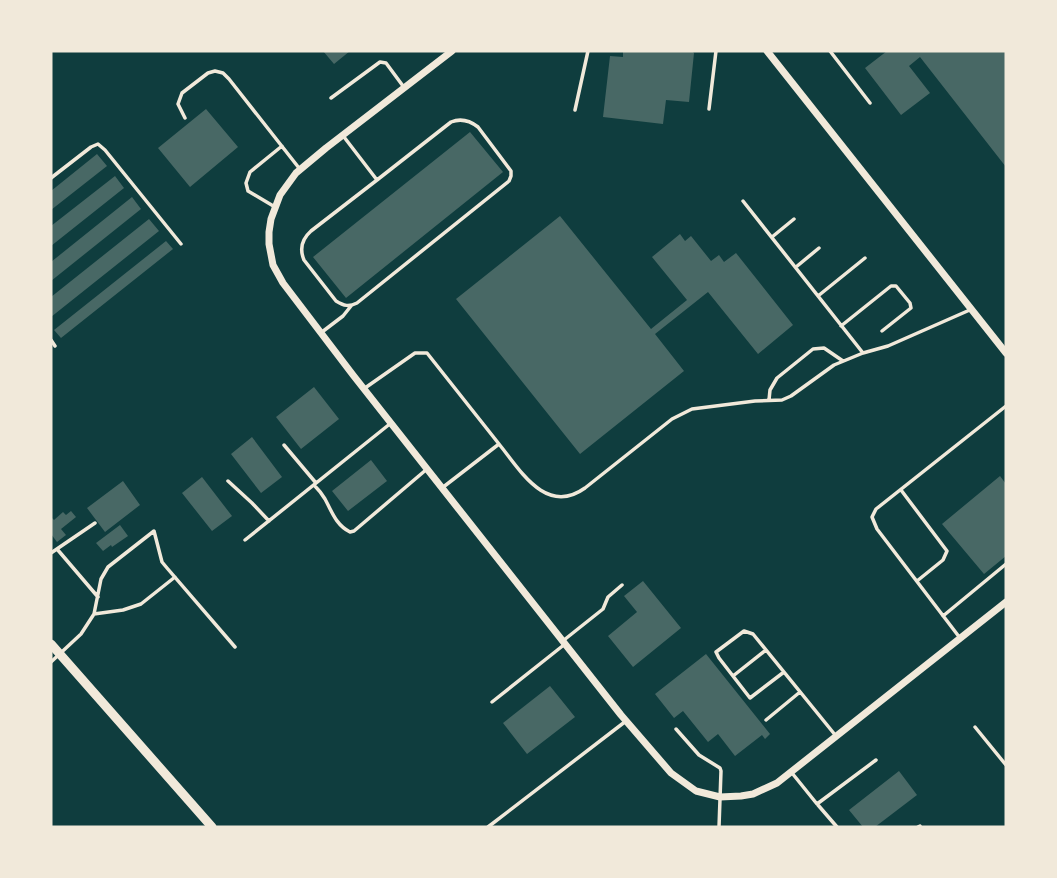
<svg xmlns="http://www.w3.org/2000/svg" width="1057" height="878" font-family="'Asap Condensed',sans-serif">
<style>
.building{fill:#486865}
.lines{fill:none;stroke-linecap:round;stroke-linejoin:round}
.service{stroke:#f1e9da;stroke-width:3.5}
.minor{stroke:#f1e9da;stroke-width:7}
.tertiary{stroke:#f1e9da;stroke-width:9}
</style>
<rect width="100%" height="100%" fill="#0f3d3e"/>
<path class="building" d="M323 51H350L334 64Z
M623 51H692L694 53 689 102 666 100 663 124 603 117 610 56 623 57Z
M887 51H1006V167L920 57 909 66 930 93 901 115 865 68Z
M206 109 238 147 190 187 158 148Z
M470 132 503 172 346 298 313 257Z
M97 154 107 166 51 210V191Z
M115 176 124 188 51 246V226Z
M132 197 141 209 51 281V262Z
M560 216 651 329 687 300 652 257 680 234 685 241 691 236 711 261 719 255 724 262 736 253 793 325 758 354 708 292 655 334 684 371 580 454 456 299Z
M149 219 159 231 51 317V297Z
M166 241 173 249 61 338 54 330Z
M314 387 339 419 301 449 276 417Z
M252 437 282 477 261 493 231 454Z
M371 460 387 481 348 511 332 491Z
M1000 476 1006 484V556L984 574 942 524Z
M202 477 232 516 212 531 182 493Z
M123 481 140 505 105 532 87 508Z
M71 511 76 517 61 529 66 535 57 542 51 534V519L52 518 54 520 63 512 66 515Z
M120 525 128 536 112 547 111 545 103 551 96 543Z
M643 581 681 628 633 667 608 636 637 612 624 596Z
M706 654 770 734 765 739 762 735 735 756 718 734 708 742 683 711 674 718 655 694Z
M550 686 575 717 527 754 503 723Z
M899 771 917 795 875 827H863L849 810Z"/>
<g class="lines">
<path class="service" d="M830 51 870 103
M331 98 380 62 386 63 403 86
M709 109 716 51
M575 110 588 51
M185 118 178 104 182 93 208 73 215 71 223 73 229 79 299 168
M344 137 377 180 451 122C461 118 469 120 478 127L511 171V176L509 181 357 303C349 307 344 306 336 301L304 260C299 248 302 239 311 231L377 180
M51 178 91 147 98 144 105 150 181 244
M743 201 863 353
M275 207 248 191 246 183 250 172 282 146
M772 237 794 219
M796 267 819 248
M818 296 865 258
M841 326 891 286H896L910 303 911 308 882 331
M322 332 343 316 351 306
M51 340 55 346
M365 388 415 353H427L499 444 442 488
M769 400 770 390 777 378 813 349 824 348 843 361
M499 444C520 470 546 516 585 488L672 419 692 409 755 401 782 400 791 396 834 365 863 353 888 346 972 309
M284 445 316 483
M228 481 252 503 269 521
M314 485C318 489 322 494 325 499 332 512 336 525 350 532L354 531 427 469
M901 490 947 551 943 560 917 581
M245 540 391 423
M57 549 98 597
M51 553 95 523
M94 614 123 610 141 604 175 577
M943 616 1006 564
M960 638 877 529 872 517 876 509 1006 406
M564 640 603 609 608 597 622 585
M51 662 81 634 94 614 101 579 108 567 154 531 162 562 167 568 235 647
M784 672 750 698 719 658 716 652 744 631 753 634 836 736
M733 676 766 650
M492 702 565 644
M766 720 800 692
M975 727 1006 765
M676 729 699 755 720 768 721 771 719 827
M792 773 817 804 876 760
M818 805 837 827
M488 827 626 721
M918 827 920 826"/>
<path class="minor" d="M452 51 326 148 296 173 280 195 271 219 269 232V244L273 265 283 283 353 375 621 715 671 773 696 791 720 797 741 796 753 794 777 783 1006 602
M767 51 1006 353"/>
<path class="tertiary" d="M51 644 212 827"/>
</g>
<rect width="1057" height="878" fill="none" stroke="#f1e9da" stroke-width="105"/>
</svg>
